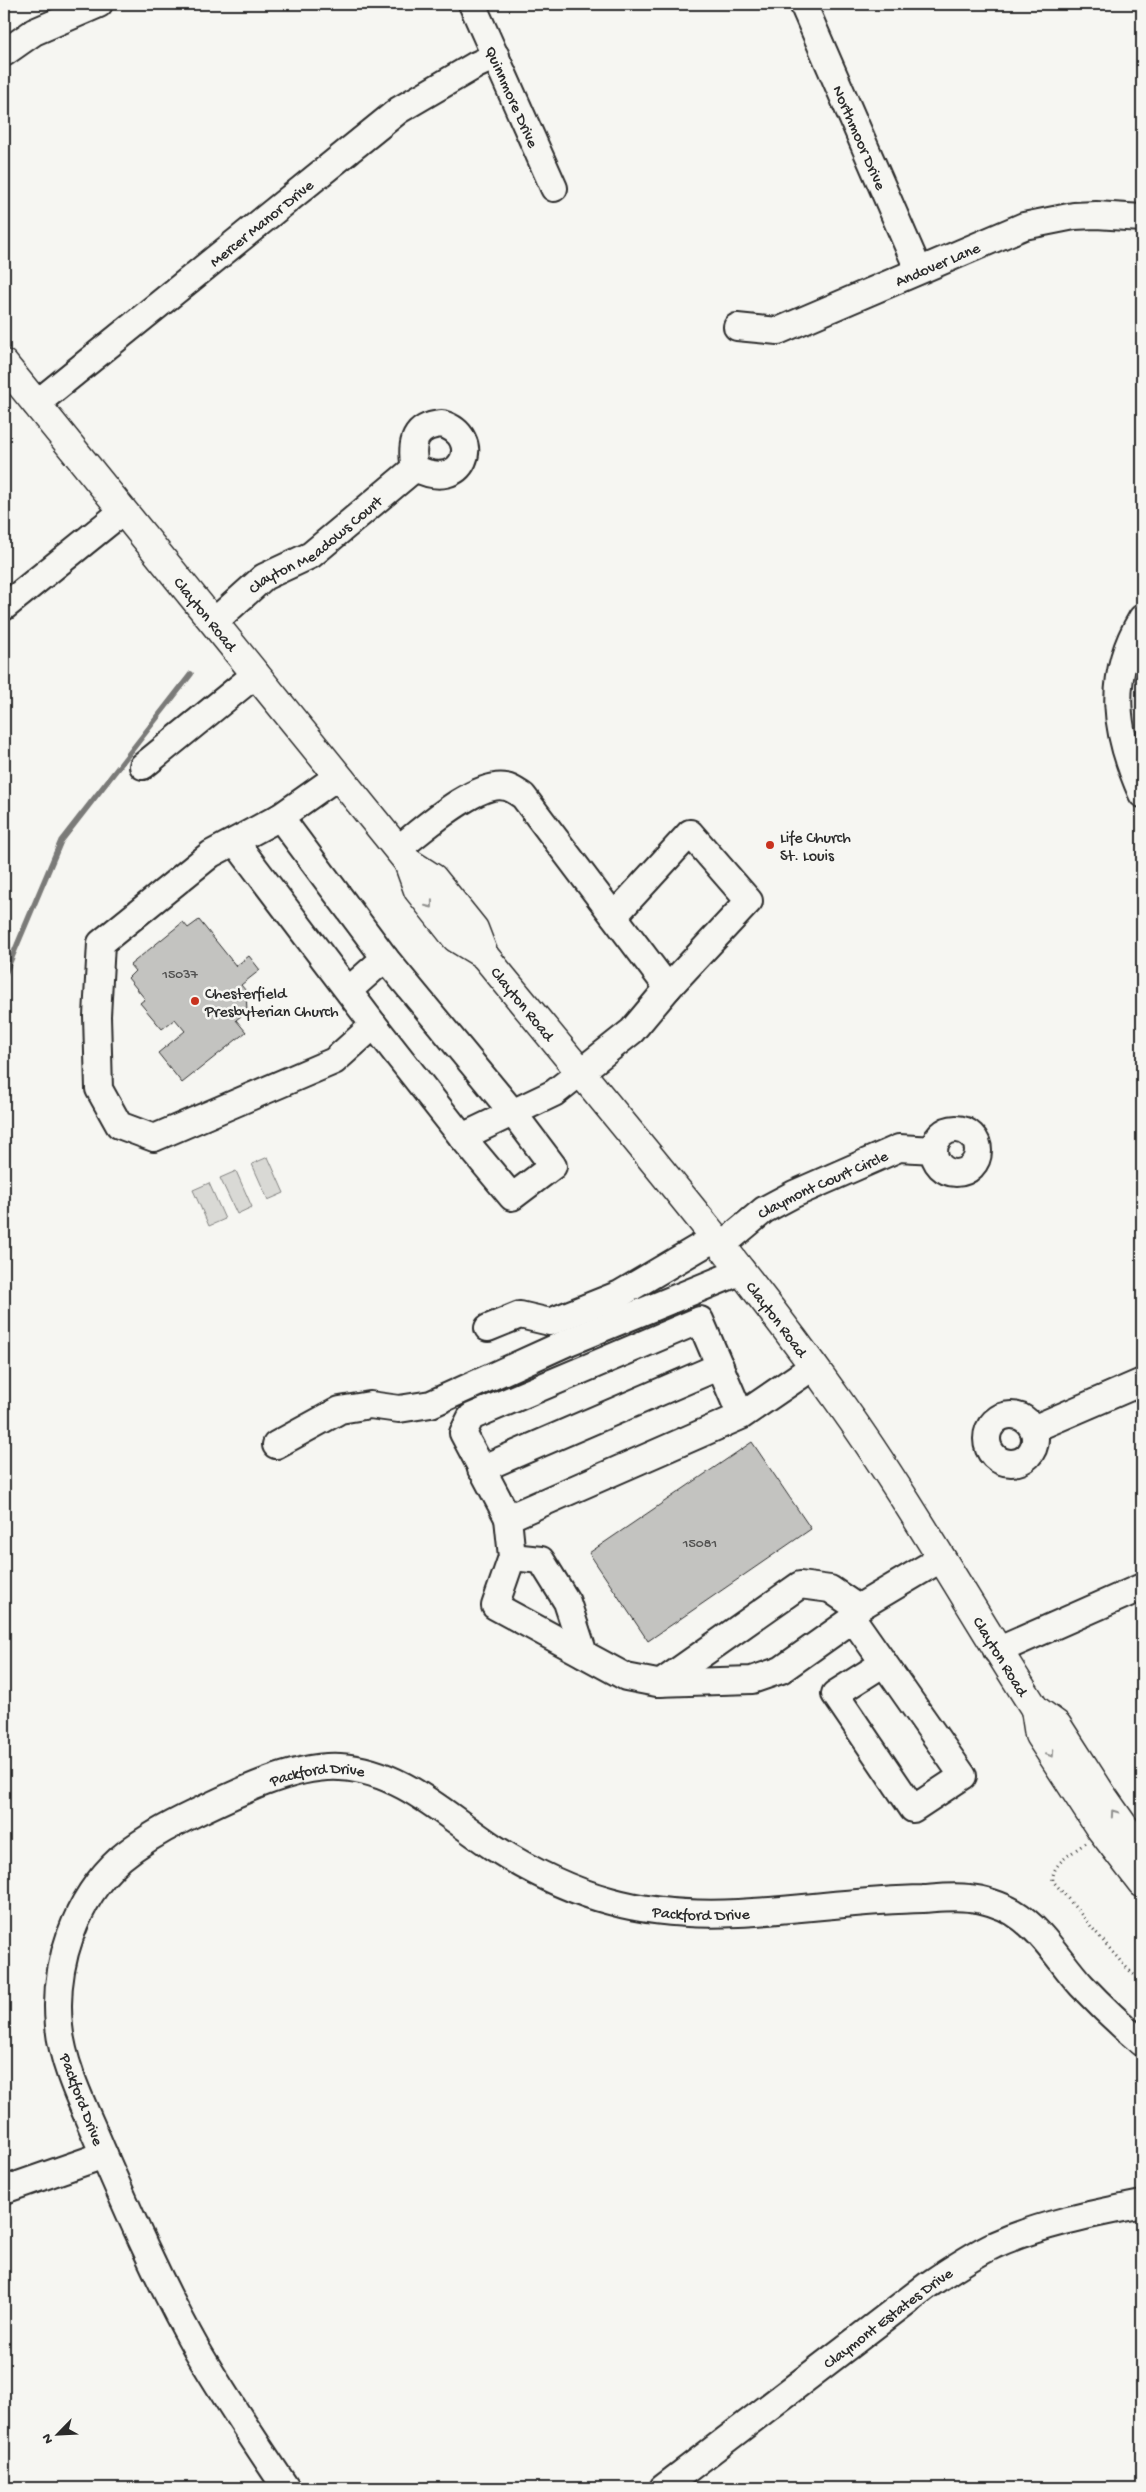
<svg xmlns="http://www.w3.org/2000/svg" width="1146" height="2492" font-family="'Gochi Hand',sans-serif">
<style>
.garden{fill:#d9d9d5;stroke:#828280}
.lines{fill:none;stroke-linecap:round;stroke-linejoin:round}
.stream{stroke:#7a7a78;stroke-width:5.5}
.building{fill:#c3c3c0;stroke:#2b2b2b}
.minor-casing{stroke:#2b2b2b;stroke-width:30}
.major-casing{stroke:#2b2b2b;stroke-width:31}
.path{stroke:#2b2b2b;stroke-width:3;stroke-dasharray:1 4;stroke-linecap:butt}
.minor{stroke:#f6f6f2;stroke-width:26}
.major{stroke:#f6f6f2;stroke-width:28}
.oneway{stroke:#90908e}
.poi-dot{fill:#c8321e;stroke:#f6f6f2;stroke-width:2}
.labels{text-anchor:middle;stroke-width:5;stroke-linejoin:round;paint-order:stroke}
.number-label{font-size:14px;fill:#515150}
.street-label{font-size:16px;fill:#2b2b2b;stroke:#f6f6f2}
.poi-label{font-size:16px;fill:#2b2b2b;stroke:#f6f6f2;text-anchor:start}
</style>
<rect width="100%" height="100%" fill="#f6f6f2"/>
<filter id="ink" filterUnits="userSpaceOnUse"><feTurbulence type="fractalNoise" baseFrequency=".02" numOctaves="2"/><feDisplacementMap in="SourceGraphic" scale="10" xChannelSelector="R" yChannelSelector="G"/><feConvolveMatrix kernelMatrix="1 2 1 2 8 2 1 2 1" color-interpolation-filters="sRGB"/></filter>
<g filter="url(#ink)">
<path class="garden" d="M268 1157 284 1193 268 1200 252 1164Z
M236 1171 252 1207 237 1214 220 1178Z
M209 1183 225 1219 209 1226 193 1190Z"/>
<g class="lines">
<path class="stream" d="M4 976 61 841 191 674"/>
</g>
<path class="building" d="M199 920 236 966 249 956 260 970 241 985 246 991 247 1011 236 1020 246 1032 182 1083 158 1053 185 1031 175 1019 162 1029 140 1003 145 999 128 978 135 971 130 965 183 922 188 928Z
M752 1442 811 1529 648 1641 589 1553Z"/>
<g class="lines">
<g class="minor-casing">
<g id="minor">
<path id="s1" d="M472 4 554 188"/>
<path id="s2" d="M803 4 918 269"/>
<path d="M4 53 34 32 99 4"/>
<path id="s3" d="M737 327 778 331 1024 226 1074 216 1096 215 1142 218"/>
<path id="s4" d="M36 404 399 110 476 65 496 56"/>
<path d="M442 424C484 436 465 494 415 468 410 443 414 426 442 424Z"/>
<path d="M4 607 123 511"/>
<path d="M1142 618C1106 678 1115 733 1142 794"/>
<path id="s5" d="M214 622 264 577 311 555 415 468"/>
<path d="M143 766 256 674"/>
<path d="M280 817 385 958"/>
<path d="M236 843 374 1025 334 1061 154 1138 119 1125 99 1089 97 1016 101 943 211 854 280 817 338 776"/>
<path d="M614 916 690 833 749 901 668 988"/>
<path d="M349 990 385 958 513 1113 553 1166 512 1197 462 1137"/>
<path d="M374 1025 462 1137 554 1093 632 1031 668 988 523 796C518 793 512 788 506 787 477 780 420 832 398 849"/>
<circle cx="956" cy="1151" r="22"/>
<path id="s6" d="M721 1246 764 1210 794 1194 899 1148 934 1150"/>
<path d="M488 1328 520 1315 550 1322 620 1294 715 1238"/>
<circle cx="1011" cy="1439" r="24"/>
<path d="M741 1416 700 1320 471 1417 463 1433 508 1518 741 1416 814 1366"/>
<path d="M1033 1429 1142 1382"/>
<path d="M276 1445 340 1410 370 1405 399 1409 431 1404 566 1343 742 1271"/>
<path d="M481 1469 720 1366"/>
<path d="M508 1518 512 1557 495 1606 626 1677 657 1683 752 1680 781 1670 853 1619 858 1608 942 1558"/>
<path d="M512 1557 541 1560 567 1602 584 1654"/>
<path d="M853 1619 963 1776 913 1809 835 1694 884 1663"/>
<path d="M997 1651 1142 1587"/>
<path d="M661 1683 800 1585 830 1589 858 1608"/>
<path d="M4 2190 104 2155"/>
<path id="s7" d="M286 2488C255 2442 224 2396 196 2348 160 2284 130 2215 101 2148 85 2109 63 2068 59 2026 53 1966 75 1899 121 1858 140 1842 161 1830 183 1819 226 1798 292 1764 340 1767 400 1770 445 1815 493 1847 529 1870 569 1890 610 1901 652 1913 696 1915 738 1913 800 1910 861 1900 923 1899 938 1898 954 1896 969 1898 983 1899 1001 1905 1013 1912 1043 1930 1059 1961 1082 1986 1101 2006 1121 2025 1142 2043"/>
<path id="s8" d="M663 2488 928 2285C949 2271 971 2256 994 2245 1041 2224 1092 2214 1142 2204"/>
</g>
</g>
<g class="major-casing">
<g id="major">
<path id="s9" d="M4 364 408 862 433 878 474 929 484 955"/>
<path id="s10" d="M408 862 418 890 456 938 484 955C604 1102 728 1246 838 1400 909 1499 969 1606 1035 1709L1057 1725 1102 1795 1142 1852"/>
<path d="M1035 1709 1039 1735 1099 1827 1142 1883"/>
</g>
</g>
<path class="path" d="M1085 1843C1072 1854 1051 1863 1053 1881L1121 1962 1142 1983"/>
<use href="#minor" class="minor"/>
<use href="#major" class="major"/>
</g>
<defs><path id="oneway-chevron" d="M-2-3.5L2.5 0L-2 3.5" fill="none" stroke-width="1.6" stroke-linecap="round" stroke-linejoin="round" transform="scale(1.25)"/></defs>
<g class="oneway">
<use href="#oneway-chevron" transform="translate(430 905) rotate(52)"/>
<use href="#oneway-chevron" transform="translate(1051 1754) rotate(57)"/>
<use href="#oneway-chevron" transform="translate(1114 1813) rotate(-125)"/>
</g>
</g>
<g class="poi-dot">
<circle cx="770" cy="845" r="5"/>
<circle cx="195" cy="1001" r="5"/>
</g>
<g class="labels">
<g class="number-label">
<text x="180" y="978">15037</text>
<text x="700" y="1547">15081</text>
</g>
<g class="street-label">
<text dy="6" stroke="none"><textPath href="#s1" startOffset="101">Quinnmore Drive</textPath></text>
<text dy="6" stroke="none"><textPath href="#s2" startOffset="145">Northmoor Drive</textPath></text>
<text dy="6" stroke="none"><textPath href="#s4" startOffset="289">Mercer Manor Drive</textPath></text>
<text dy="6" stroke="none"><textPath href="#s3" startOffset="214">Andover Lane</textPath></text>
<text dy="6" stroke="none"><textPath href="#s5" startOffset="128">Clayton Meadows Court</textPath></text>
<text dy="6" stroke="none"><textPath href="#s9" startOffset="321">Clayton Road</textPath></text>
<text dy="6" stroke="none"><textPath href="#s10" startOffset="186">Clayton Road</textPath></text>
<text dy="6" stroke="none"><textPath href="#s6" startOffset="120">Claymont Court Circle</textPath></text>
<text dy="6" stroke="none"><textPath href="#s10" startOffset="591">Clayton Road</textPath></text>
<text dy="6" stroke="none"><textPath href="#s10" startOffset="996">Clayton Road</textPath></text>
<text dy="6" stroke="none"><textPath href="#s7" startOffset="920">Packford Drive</textPath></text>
<text dy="6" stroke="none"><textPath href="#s7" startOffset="1340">Packford Drive</textPath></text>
<text transform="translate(83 2099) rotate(69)" y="6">Packford Drive</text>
<text dy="6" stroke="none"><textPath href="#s8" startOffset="282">Claymont Estates Drive</textPath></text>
</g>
<g class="poi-label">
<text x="780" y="842">Life Church<tspan x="780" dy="18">St. Louis</tspan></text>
<text x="205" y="998">Chesterfield<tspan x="205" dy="18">Presbyterian Church</tspan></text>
</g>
</g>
<rect width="1146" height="2492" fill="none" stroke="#f6f6f2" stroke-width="20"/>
<rect x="10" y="10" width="1126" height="2472" fill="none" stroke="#2b2b2b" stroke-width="2" filter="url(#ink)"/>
<g transform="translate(58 2434) rotate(246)" stroke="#f6f6f2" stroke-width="4" paint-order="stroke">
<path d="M0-4L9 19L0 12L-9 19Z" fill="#2b2b2b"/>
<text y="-8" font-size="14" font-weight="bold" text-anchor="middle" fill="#2b2b2b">N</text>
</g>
</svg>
